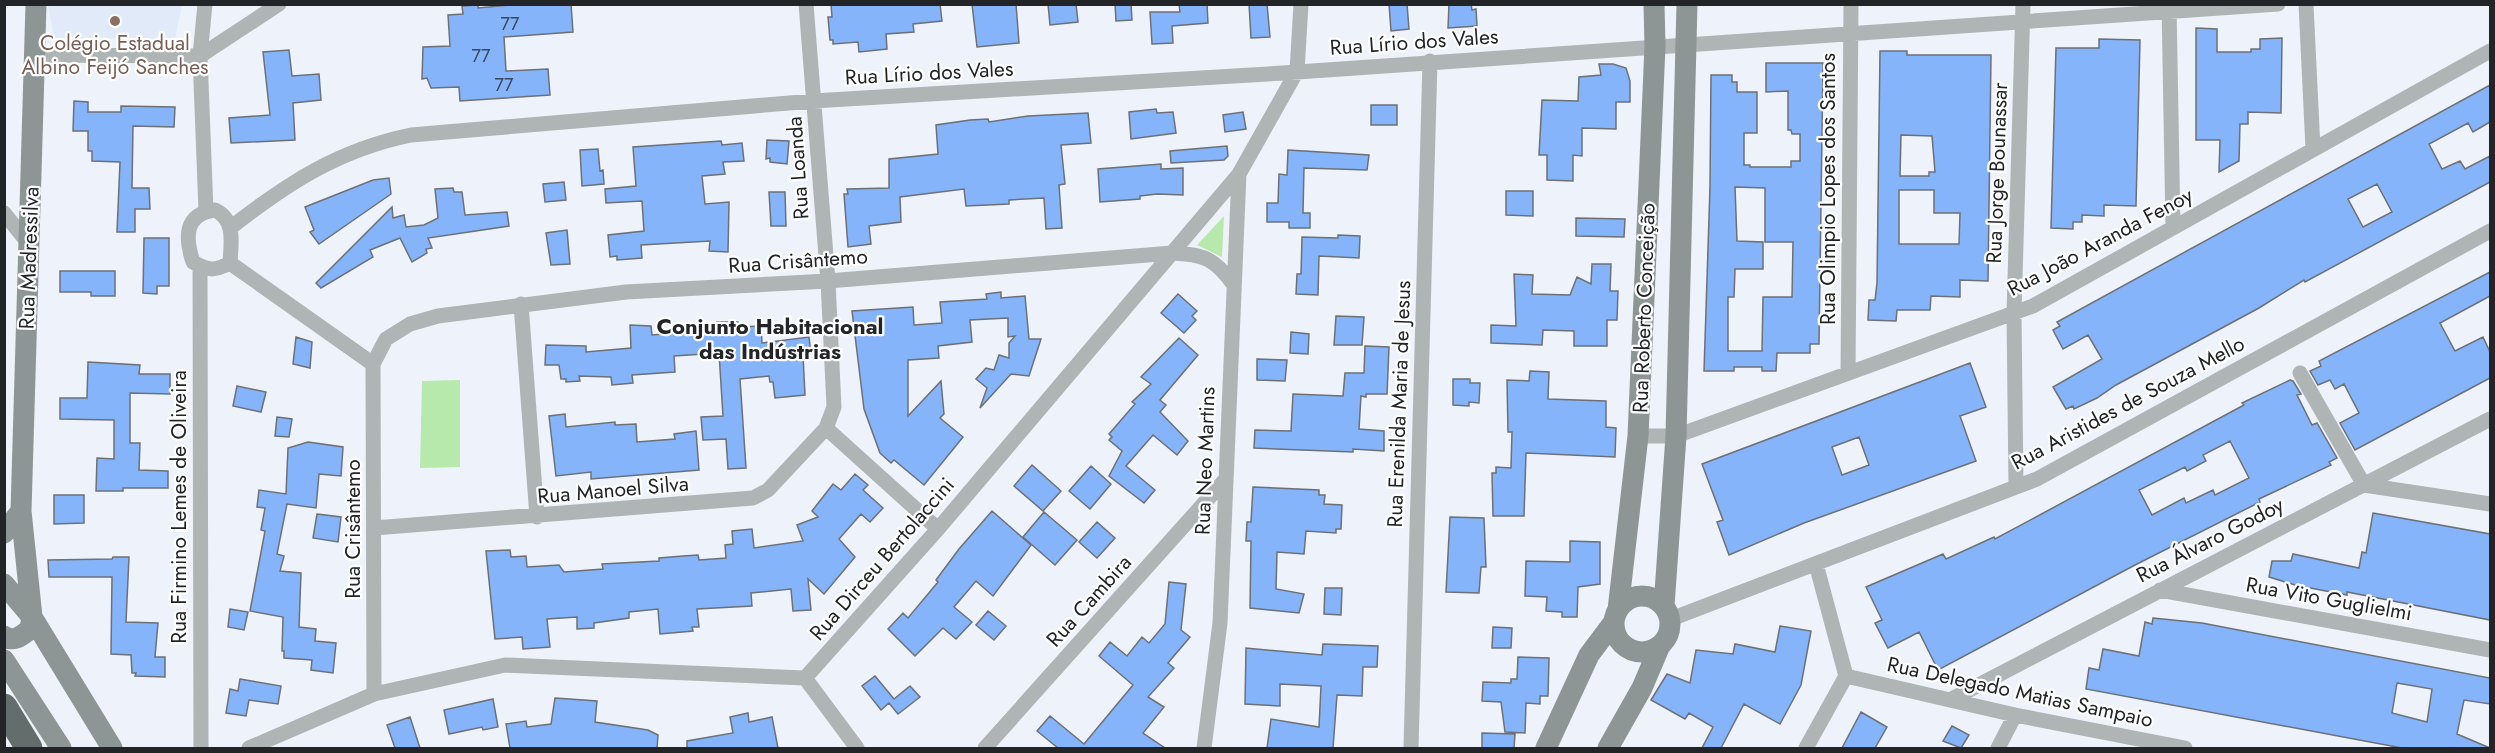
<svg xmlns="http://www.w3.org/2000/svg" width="2495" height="753" font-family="Jost,sans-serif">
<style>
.built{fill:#e1eaf9}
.green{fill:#b8e9ac}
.building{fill:#86b4fa;stroke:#6c7077;stroke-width:1.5;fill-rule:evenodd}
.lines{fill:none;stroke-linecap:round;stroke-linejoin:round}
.street{stroke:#afb4b4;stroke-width:15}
.secondary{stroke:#8e9595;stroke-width:21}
.highway{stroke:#636d6c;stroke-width:27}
.education-dot{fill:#8d6e63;stroke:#fff;stroke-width:2}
.labels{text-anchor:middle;stroke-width:4.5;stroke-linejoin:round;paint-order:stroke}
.number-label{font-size:18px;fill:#3b485c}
.street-label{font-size:21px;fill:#222427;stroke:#fff}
.education-label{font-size:21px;fill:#785e54;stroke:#fff}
.neighbourhood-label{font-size:22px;font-weight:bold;fill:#222427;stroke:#fff}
</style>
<rect width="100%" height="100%" fill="#eef3fb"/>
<path class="built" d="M48 5V4L182 5 175 39 54 38Z"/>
<path class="green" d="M1224 216 1222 257 1197 245Z
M460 380V467L420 468 422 381Z"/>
<path class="building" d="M521 4H571L573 32 504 37 506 71 548 69 550 95 460 101 459 87 431 88 427 78 422 79 423 47 450 46 448 15 463 14 462 6 478 5V8Z
M831 4H940L942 21 913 24 914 32 886 34 887 49 859 52 858 42 833 44V40H830L828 17H832Z
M972 4H1016L1019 43 977 47Z
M1048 4H1076L1078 22 1050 25Z
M1115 4H1131L1132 20 1116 21Z
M1179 4H1207L1208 23 1172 26 1173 43 1152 44 1150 12H1180Z
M1249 4H1267L1270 37 1251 38Z
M1389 4H1407L1409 29 1391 31Z
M1449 4H1471L1472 10 1476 9 1477 26 1448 28Z
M2196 28 2217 29V52H2251V49H2260V39L2282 38 2281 113 2248 112V124H2240L2239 161 2219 172 2220 140H2196Z
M2099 39 2140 40 2136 206 2104 205V216L2082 215V222H2073V229L2051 228 2056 48H2099Z
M289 50 292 76 319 74 321 100 293 103 295 140 231 143 229 118 270 115 263 52Z
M1880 51H1907V55H1991L1988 281 1960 280V297L1931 296 1930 310H1897L1896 321 1868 320 1869 300H1875L1877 283ZM1901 135 1932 136 1935 172H1929V176H1900ZM1899 190H1934V213H1960L1959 244H1899Z
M1766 63H1823L1819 344H1810V353H1777L1776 371H1762V367H1734V371H1704L1710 187 1711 75H1732V82H1737V92H1757V133H1744V165H1750V167H1791V161H1800V134H1792L1791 130H1788V91L1766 92ZM1735 187 1765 188V242H1793L1792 297H1763L1762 351H1728V297H1734L1735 269H1763V242L1737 241Z
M1599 64H1613L1626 68 1630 81V102H1616V129L1582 128V156L1573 155V181L1547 180V155H1539L1542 100 1578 101 1579 77 1601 75Z
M2490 85V122L2473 132 2468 123 2429 144 2442 169 2460 161 2465 169 2490 156V182L2305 282 2304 280 2259 308 2116 385 2097 398 2074 409 2073 406 2066 409 2053 387 2102 359 2088 335 2063 349 2053 330 2060 326 2057 322ZM2377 184 2392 212 2363 227 2348 199Z
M74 101 88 102V112H121V106L175 107 174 127 133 126 132 188H149L150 209H135V232H117L120 162 92 161V151H88V131H73Z
M1371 105H1397V125H1371Z
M1156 109 1157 113 1173 112 1176 133 1131 139 1129 112Z
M1243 112 1246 129 1225 132 1223 115Z
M1088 113 1091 143 1061 145 1065 184 1059 185 1062 228 1046 229 1044 198 1009 200V204L966 206 964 189 900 197 901 222 869 226 871 244 848 247 844 194H848L847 189 889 188V159L938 154 936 125 970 120 988 119 989 122 1028 116Z
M767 140 789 141 787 164 770 162V158L766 159Z
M721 141 722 145 742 143 744 161 723 162 725 174 702 176 705 204 729 202 728 252 709 251 710 241 641 245 642 258 617 260V256L610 257 608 235 644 231 642 201 606 203 605 189 636 186 633 147Z
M1227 146 1228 156 1224 160 1171 163 1170 151Z
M598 149 600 171 603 170 604 184 582 186 580 150Z
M1288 150 1369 155 1367 170 1304 168 1303 213H1310V228H1289V222H1267V203H1278L1279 174 1287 175Z
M1161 164V169L1183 168V195L1157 194 1140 196V199L1100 202 1098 169Z
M389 178 391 194 319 244 310 232 314 230 305 207 373 180Z
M564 182 566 200 545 202 543 184Z
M453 188 454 192H462L465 215 507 212 509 226 428 238 432 248 426 249 427 253 412 262 400 238 370 250 373 257 321 288 316 283 392 207 393 218 404 215 406 227 424 225 438 218 435 189Z
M1506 191H1533V216L1506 215Z
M769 192H785L786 226H771Z
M1576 218 1625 219 1624 237 1576 236Z
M567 230 570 264 551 265 546 233Z
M1338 235 1360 236 1359 258 1319 256 1318 295 1296 294 1297 274H1301L1302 237 1338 238Z
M144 238H169V286H157V294L143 293Z
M1592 264H1611L1610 291H1618L1617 320H1607V346H1574V331L1543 330 1542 345 1491 343V325L1516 326 1514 274 1533 275 1532 294 1570 295 1577 277 1591 284Z
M60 271H115V296H91V292H60Z
M2490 272V296L2440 323 2455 351 2483 337 2490 352V378L2355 450 2340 423 2359 413 2344 384 2335 389 2330 380 2318 385 2310 371 2321 366 2319 361Z
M1001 292V298L1025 296 1029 339H1041L1029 376 1011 374 980 408 987 388 976 379 986 368 994 370 999 355 1009 358V343L1015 336 1008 337V318L970 320 972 342 938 346 939 358 908 360V416L941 381 944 414 940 418 963 437 924 485 894 460 891 463 880 453 864 409 852 311 913 307 914 325 942 323 940 302 987 299 986 294Z
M1178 294 1197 311 1192 316 1196 320 1184 333 1161 313Z
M1336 316 1364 317 1362 345H1334Z
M717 322H738L739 327 761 326 762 343 809 337 811 354 803 355 805 395 775 398 773 382H770L769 376 740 379 746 468 728 469 726 439 703 440 701 417 723 416 719 353 674 356 675 372 632 375 633 383 612 385 611 377 579 376 580 381 566 382V379H561L559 365H545L546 345 586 346V352L631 348 630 325 651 326 652 335 699 331 700 324 717 325Z
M1291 332 1309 334 1308 354 1290 353Z
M296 337 312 342 310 368 293 364Z
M1179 338 1198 355 1160 400 1166 405 1160 412 1188 441 1177 455 1153 435 1126 466 1155 490 1144 503 1109 476 1122 451 1109 440 1112 437 1109 434 1135 404 1132 402 1151 384 1141 377Z
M1365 346 1389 347 1387 394H1366V397L1361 396 1359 429 1384 431V451L1353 449V452L1254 448 1255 430 1291 431 1293 394 1343 396 1345 373H1364Z
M1257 359 1287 360 1285 381 1257 380Z
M88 362 140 365 139 374H170V394L130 393V443H140L139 470 168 471V488H123V491H96L97 458 114 459V420L60 419V398H87Z
M1970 363 1986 407 1960 416 1976 461 1804 523 1729 555 1717 522 1723 520 1702 464ZM1859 437 1869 465 1842 475 1832 447Z
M1530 371 1549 372 1548 399 1606 401V427L1616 428 1615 457 1526 453 1524 516H1493L1492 473H1496V467L1511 468 1512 432H1508L1507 380 1529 381Z
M1453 379H1470V383H1480L1479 403 1469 402V406L1453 405Z
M2290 380 2293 381 2301 394 2297 395 2312 425 2317 423 2337 458 2329 462 2331 465 2259 499 2260 502 2135 565 1938 670 1919 632 1888 648 1875 623 1882 620 1866 587 1943 554 1946 559 1994 537 1995 539 2244 405 2242 403ZM2230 441 2249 478 2215 495 2213 490 2186 503 2184 498 2152 515 2139 490 2185 467 2187 471 2206 461 2203 455Z
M237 386 266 392 261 412 233 406Z
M565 414 566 427 615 422V425L636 424 637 442 675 439 674 434 696 431 699 470 591 479V472L556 476 549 416Z
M277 417 292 419 289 437 275 436Z
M308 442 343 447 341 476 319 474 316 508 287 504 277 554 284 556 280 571 301 573 299 627 316 629 315 641 336 643 333 673 311 670 312 660 284 658V651H282L283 617 250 611 265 531 261 530 265 508 257 507 259 490 286 494 288 448Z
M1032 465 1061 491 1043 511 1014 486Z
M1091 466 1111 484 1090 509 1069 491Z
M855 474 868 485 863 490 883 508 870 522 861 514 839 539 855 557 824 594 808 579 811 610 793 611 791 589 751 593 752 606 697 609 699 627H692L693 631 660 634 658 609 629 612V618L594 623V628L577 629V617L547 619 550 647 523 649 522 637 495 639 486 551 510 550 511 557 526 556 527 567 559 565 564 572 603 569 602 564 659 561V558L683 556 698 555 699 560 726 558 725 545 733 544 732 531 752 529 754 548 803 541 797 525 818 517 812 511 833 484 841 490Z
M1253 487 1319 490V495H1325L1324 504 1342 505 1341 529H1336V533L1306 531 1304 554 1277 552 1276 589 1304 594 1299 613 1250 608 1251 541H1246L1247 522H1251Z
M54 495H84V523L54 524Z
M992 511 1031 545 993 596 976 581 954 607 972 622 956 639 943 628 915 656 888 629 903 613 908 618 938 582 936 580 959 549Z
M1044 512 1077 540 1055 565 1023 537Z
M2373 513 2490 534V620L2347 592V595L2295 585 2269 577 2272 561H2291L2293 554 2359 568 2362 552 2366 553Z
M317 514 341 517 338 542 313 538Z
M1450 517 1484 518 1486 567H1481L1479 593 1446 592Z
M1097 522 1115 538 1097 558 1079 542Z
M1570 541 1600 542V584L1578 587 1577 617H1562V612L1546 611 1547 597 1525 596 1526 561 1570 562Z
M113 557H129L126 622 158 623 155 657H165V677L135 676 136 673H132L131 655 111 654 112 577H49L48 560 112 559Z
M1169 582 1186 584 1181 630 1190 637 1168 663 1174 668 1148 697 1164 707 1143 733 1165 748H1058L1037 731 1050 716 1084 744 1133 685 1099 656 1110 642 1127 656 1142 637 1149 643 1165 624Z
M1325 588H1342L1341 615 1324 614Z
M230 609 248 612 244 630 228 627Z
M988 611 1006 626 994 640 976 625Z
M2153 618 2202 623 2490 678V704L2464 700 2457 734 2490 748H2402L2086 689 2089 668 2099 670 2103 649 2139 656 2145 622 2152 624ZM2397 683 2432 689 2427 722 2392 713Z
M1780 626 1811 631 1801 685 1780 724 1744 704 1721 748H1702L1713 727 1689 713 1685 719 1651 700 1667 674 1690 683 1696 650 1733 654 1735 644 1775 652Z
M1493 627 1512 628 1511 648H1492Z
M1323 644 1378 646 1377 667H1363L1362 696 1337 695 1333 748H1267L1271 719 1319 727 1321 686 1280 684V706L1245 704 1246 648 1322 655Z
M1518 657 1549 658 1548 696H1540V704L1526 703 1525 733 1505 732 1501 702 1482 701 1483 682 1511 683V679H1517Z
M875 676 894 699 910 686 920 697 898 714 889 703 881 710 862 686Z
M240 679 281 686 278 704 249 700 246 716 226 713 230 689 238 691Z
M555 698 597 701 595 722 648 730 658 735 657 748H510L506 724 526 721 527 727 551 724Z
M493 699 498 727 483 730 482 727 449 734 444 710Z
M1861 712 1887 727 1875 748H1842Z
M748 713 749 722 772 717 778 748H687V741L733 733 730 717Z
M410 717 420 748H395L387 725Z
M1952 726 1969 735 1961 748 1943 741Z
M1482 733 1515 734 1514 748H1482Z"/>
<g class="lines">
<path class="street" d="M205 4 200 56 206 211
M806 4 828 281 834 407 826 428 938 529
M2169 4 2173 228
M2306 4 2313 149
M36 55 200 56 279 4
M215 210C236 220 231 243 230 263 215 271 208 271 193 262 185 238 184 214 215 210Z
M4 213 29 244
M230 228C288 183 338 150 411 135L813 101 1283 73 2278 4
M230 263 373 364 386 339 410 324 438 316 626 292 828 281 1172 253C1204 254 1215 259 1234 285
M200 266 201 748
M521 304 537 517
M373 364 374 694
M1848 373 1851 4
M2300 373 2364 485 2490 504
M1638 436H1676L2033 306 2490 51
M2016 487 2014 313 2023 4
M374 528 753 498 768 490 826 428
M2160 590 2490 650
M1671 619 2037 479 2490 231
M1846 676 2015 715 2185 748
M805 678 857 748
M1950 700 2490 419
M249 748 374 694 505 665 805 678 938 529 1239 174 1297 71 1301 4
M985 748 1224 481
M1204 748 1220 623 1239 174
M1411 748 1430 61
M1806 748 1846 676 1816 564
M1998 748 2015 715"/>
<path class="secondary" d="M4 533 21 511
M4 584 32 617 112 748
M1614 624a28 28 0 1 1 56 0a28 28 0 1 1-56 0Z
M1664 606 1676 436 1687 4
M1618 610 1638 436 1655 46 1654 4
M4 636C14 643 23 635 30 629L32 617 21 511 36 4
M4 660 61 748
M1546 748 1589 655 1613 623
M1608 748 1642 688 1659 648"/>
<path class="highway" d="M4 707 29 748"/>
</g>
<circle class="education-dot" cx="115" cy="21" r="6"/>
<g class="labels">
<g class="number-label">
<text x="510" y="30">77</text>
<text x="481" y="62">77</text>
<text x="504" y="91">77</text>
</g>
<g class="street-label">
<text transform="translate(1414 42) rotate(-4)" y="7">Rua Lírio dos Vales</text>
<text transform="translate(929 73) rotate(-3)" y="7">Rua Lírio dos Vales</text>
<text transform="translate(798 168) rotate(-94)" y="7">Rua Loanda</text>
<text transform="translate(1997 173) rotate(-88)" y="7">Rua Jorge Bounassar</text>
<text transform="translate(1828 189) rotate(-90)" y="7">Rua Olimpio Lopes dos Santos</text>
<text transform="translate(2100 242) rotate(-28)" y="7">Rua João Aranda Fenoy</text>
<text transform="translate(29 258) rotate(-88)" y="7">Rua Madressilva</text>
<text transform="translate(798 261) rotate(-4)" y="7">Rua Crisântemo</text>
<text transform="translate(1644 308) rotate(-88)" y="7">Rua Roberto Conceição</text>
<text transform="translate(2128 403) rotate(-28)" y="7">Rua Aristides de Souza Mello</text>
<text transform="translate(1399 404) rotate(-88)" y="7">Rua Erenilda Maria de Jesus</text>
<text transform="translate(1205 461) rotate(-88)" y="7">Rua Neo Martins</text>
<text transform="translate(613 490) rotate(-5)" y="7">Rua Manoel Silva</text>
<text transform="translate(179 507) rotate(-90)" y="7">Rua Firmino Lemes de Oliveira</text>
<text transform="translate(353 529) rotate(-90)" y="7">Rua Crisântemo</text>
<text transform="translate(2210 540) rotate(-27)" y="7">Rua Álvaro Godoy</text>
<text transform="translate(882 559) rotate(-49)" y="7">Rua Dirceu Bertolaccini</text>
<text transform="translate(2329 599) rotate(10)" y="7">Rua Vito Guglielmi</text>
<text transform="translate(1089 601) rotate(-48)" y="7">Rua Cambira</text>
<text transform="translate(2020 692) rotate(12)" y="7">Rua Delegado Matias Sampaio</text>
</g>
<g class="education-label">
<text x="115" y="50">Colégio Estadual<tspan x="115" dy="24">Albino Feijó Sanches</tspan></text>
</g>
<g class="neighbourhood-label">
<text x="770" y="334">Conjunto Habitacional<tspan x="770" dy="25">das Indústrias</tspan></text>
</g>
</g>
<rect width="2495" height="753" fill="none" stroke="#222427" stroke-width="12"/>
</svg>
